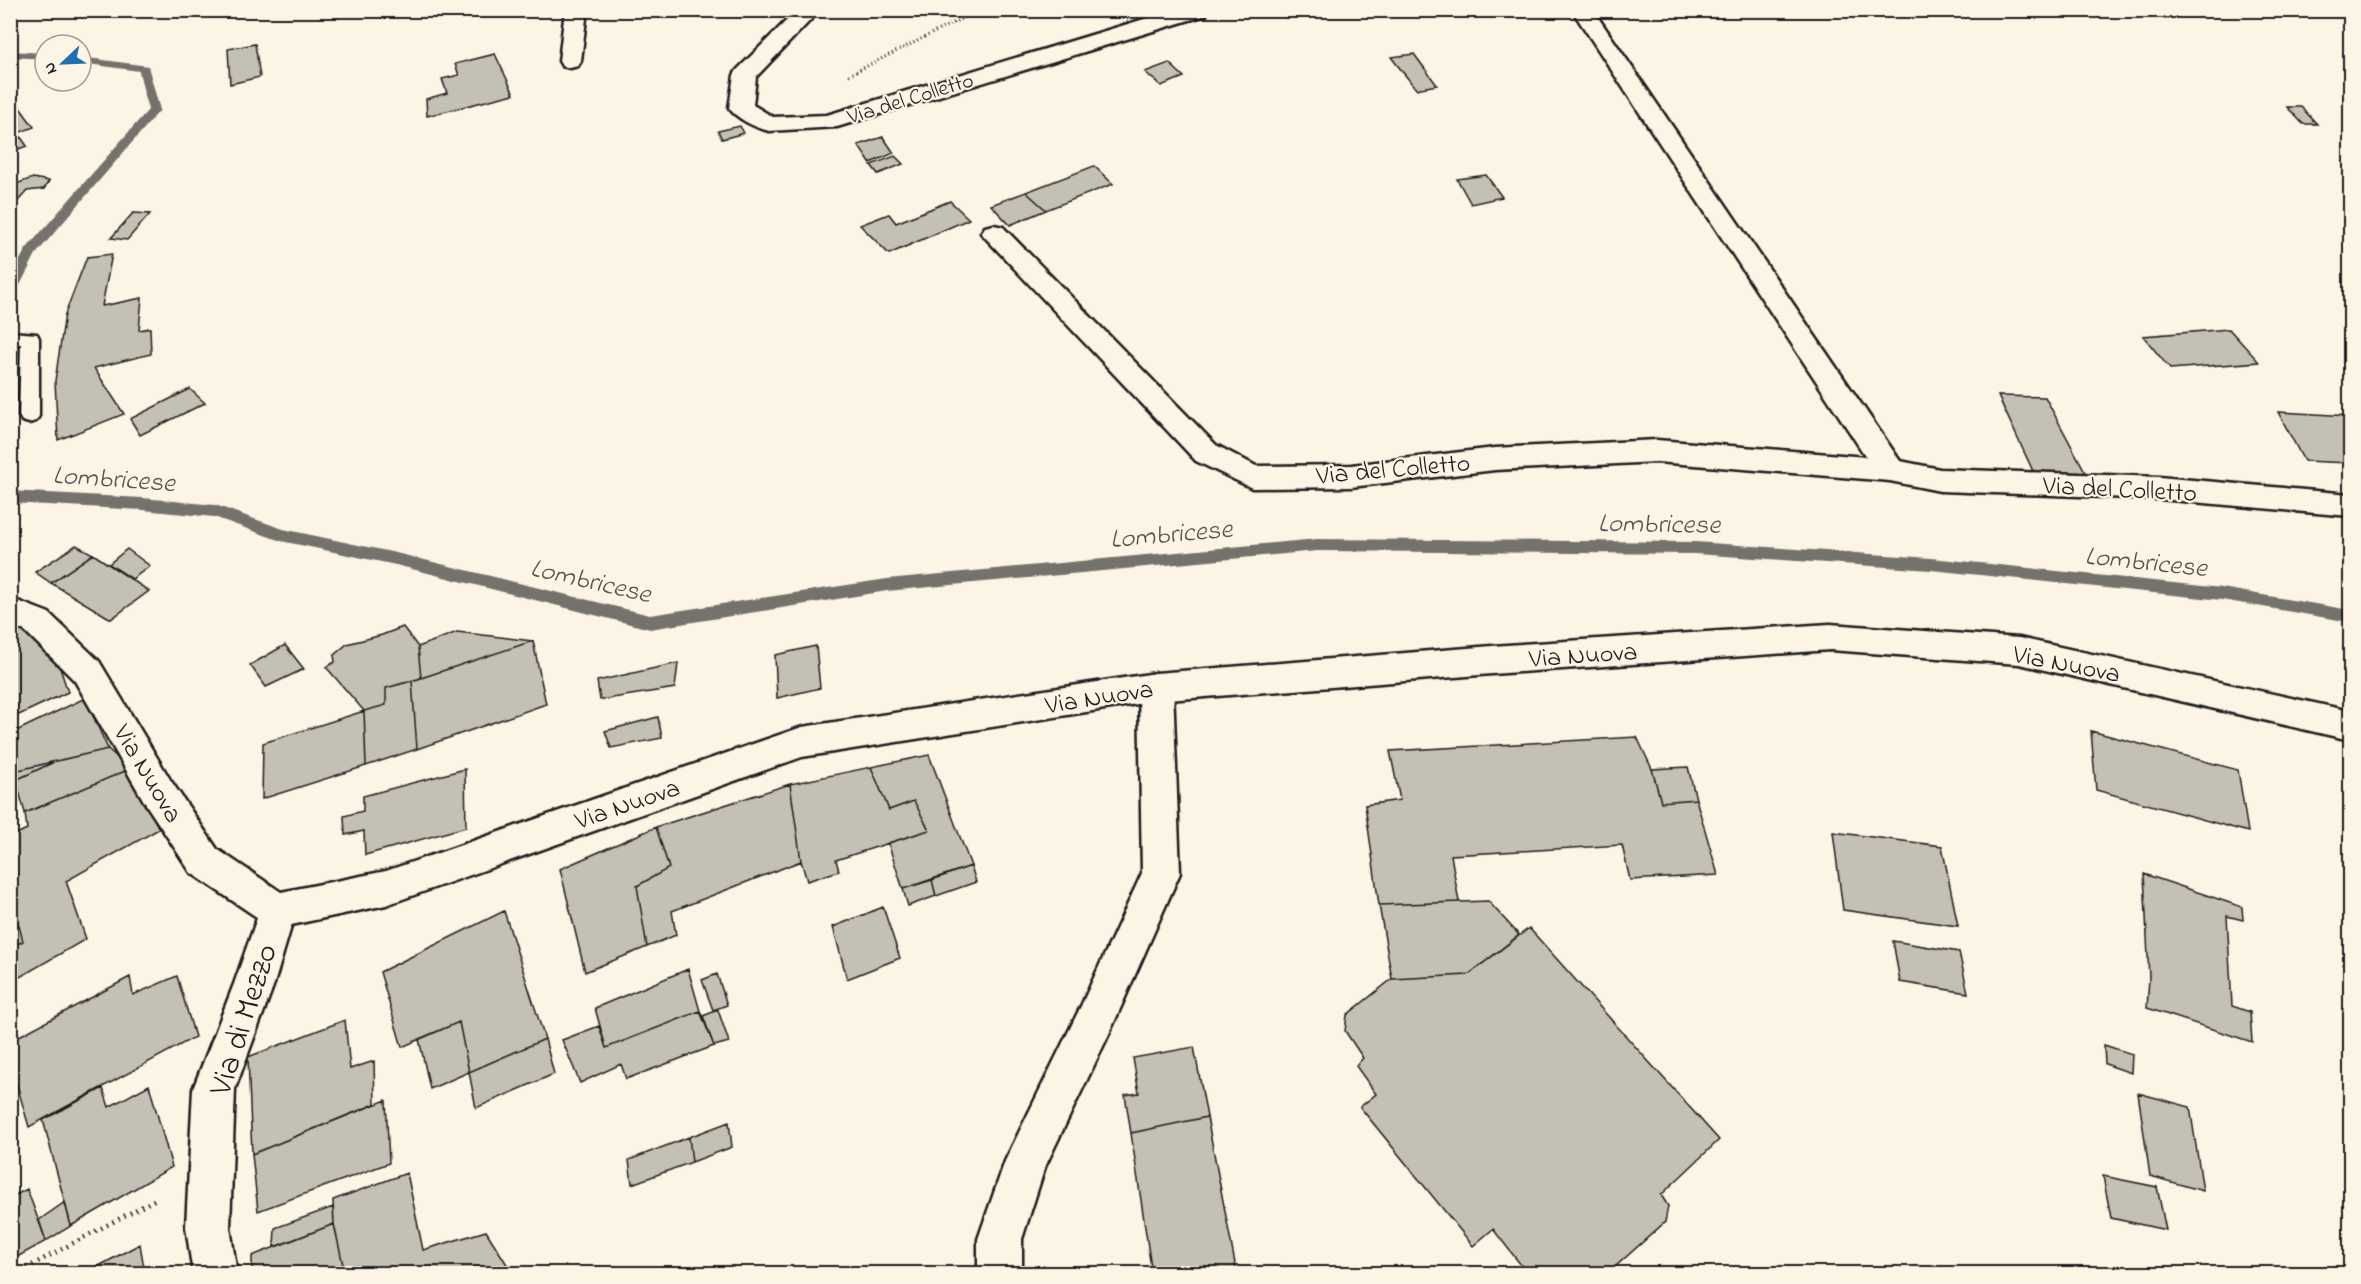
<svg xmlns="http://www.w3.org/2000/svg" width="2361" height="1284" font-family="'Indie Flower',sans-serif">
<style>
.lines{fill:none;stroke-linecap:round;stroke-linejoin:round}
.stream{fill:#75726c;fill-rule:evenodd}
.building{fill:#c4c0b3;stroke:#1c1c1c;stroke-width:1.5}
.lane-casing{stroke:#1c1c1c;stroke-width:5}
.street-casing{stroke:#1c1c1c;stroke-width:5}
.secondary-casing{stroke:#1c1c1c;stroke-width:5}
.path-far1{stroke:#1c1c1c;stroke-width:3;stroke-dasharray:1 3;stroke-linecap:butt}
.path{stroke:#1c1c1c;stroke-width:4.5;stroke-dasharray:1.5 5;stroke-linecap:butt}
.lane{fill:#fcf5e5;fill-rule:evenodd}
.street{fill:#fcf5e5;fill-rule:evenodd}
.secondary{fill:#fcf5e5;fill-rule:evenodd}
.labels{text-anchor:middle;stroke-width:4.5;stroke-linejoin:round;paint-order:stroke}
.far-street-label{font-size:22px;fill:#1c1c1c;stroke:#fcf5e5}
.street-label{font-size:26px;fill:#1c1c1c;stroke:#fcf5e5}
.water-label{font-size:27px;font-style:italic;fill:#575551;stroke:#fcf5e5}
.near-street-label{font-size:32px;fill:#1c1c1c;stroke:#fcf5e5}
</style>
<rect width="100%" height="100%" fill="#fcf5e5"/>
<filter id="ink" filterUnits="userSpaceOnUse"><feTurbulence type="fractalNoise" baseFrequency=".0167" numOctaves="2"/><feDisplacementMap in="SourceGraphic" scale="12" xChannelSelector="R" yChannelSelector="G"/><feConvolveMatrix kernelMatrix="1 2 1 2 8 2 1 2 1" color-interpolation-filters="sRGB"/></filter>
<g filter="url(#ink)">
<g class="lines">
<path class="stream" d="M10 51 45 53V59L10 57Z
M81 57 148 66 160 110 36 254 17 291 10 295V278L26 249 148 110 139 71 81 63Z
M10 491 143 498 215 505 283 529 396 553 650 615 887 579 1317 539 1695 542 1931 558 2222 588 2350 610V622L2222 600 1931 570 1695 554 1317 551 887 591 650 629 396 565 281 541 214 517 143 510 10 503Z"/>
</g>
<path class="building" d="M255 44 260 77 230 84 228 49Z
M495 54 514 94 427 116 426 99 447 93 442 79 459 75 455 64Z
M1414 54 1437 85 1416 89 1391 57Z
M1169 63 1184 77 1161 86 1145 72Z
M15 101 34 127 18 133 27 146 16 150 17 153 10 155V103Z
M2287 107H2301L2317 124H2303Z
M740 126 744 133 722 139 718 131Z
M883 137 894 153 870 163 858 145Z
M895 156 903 164 878 174 871 165Z
M1094 166 1113 184 1046 210 1026 192Z
M1486 175 1502 197 1471 204 1457 179Z
M33 178 49 181 44 189 27 191 18 201 10 202V186Z
M1026 192 1046 210 1010 225 991 205Z
M950 201 969 219 889 254 860 225 889 214 896 223Z
M133 213 150 214 127 240 111 238Z
M112 254 102 306 142 298 139 330 150 328 151 354 94 368 124 414 58 440 55 381 65 314 87 257Z
M2229 329 2259 362 2170 369 2143 336Z
M190 389 205 403 140 435 130 419Z
M1998 396 2045 397 2087 475 2033 471Z
M2278 412 2350 416V463L2304 461Z
M76 545 93 554 51 583 35 572Z
M127 549 150 566 132 579 109 564Z
M93 554 149 591 111 619 51 583Z
M10 621 58 662 68 692 10 719Z
M403 627 418 647 421 678 386 688V705L364 711 326 667 335 662 334 655 347 644 382 635Z
M457 632 533 641 421 678 418 647Z
M533 641 546 704 417 749 412 681Z
M285 645 304 669 266 687 250 665Z
M816 646 820 688 777 698 775 655Z
M678 663 675 688 600 700 597 681Z
M412 681 417 749 366 766 364 711 386 705V688Z
M85 698 108 749 10 772V734Z
M364 711 366 766 262 799 263 743Z
M658 717 662 738 611 748 605 731Z
M2091 731 2238 770 2248 832 2096 790Z
M1637 737 1652 769 1661 802 1696 799 1718 875 1630 880 1622 845 1451 855 1459 902 1379 905 1365 805 1400 800 1390 751Z
M108 749 130 769 25 813 16 780 56 761Z
M929 755 971 866 903 889 888 843 929 830 914 801 889 810 871 767Z
M56 761 16 780 10 781V772Z
M871 767 889 810 914 801 929 830 836 860 839 871 807 881 801 861 790 784Z
M1688 767 1696 799 1661 802 1652 769Z
M130 769 159 829 66 881 86 939 13 981 10 974V948L23 941 10 892V837L27 829 25 813Z
M465 769 466 827 365 855 364 831 345 835 344 816 363 811V796Z
M790 784 801 861 672 911 676 935 647 947 637 886 669 868 656 827Z
M656 827 669 868 637 886 647 947 585 972 560 869Z
M1833 832 1942 846 1958 926 1843 910Z
M971 866 976 882 936 896 932 880Z
M2144 874 2242 907 2243 920 2227 916 2232 1006 2250 1012 2252 1042 2147 1008 2149 978Z
M932 880 936 896 908 906 903 889Z
M10 892 23 941 10 948Z
M1488 901 1519 935 1468 975 1392 979 1379 905Z
M883 907 900 958 847 979 833 927Z
M504 911 545 1039 469 1072 459 1022 402 1047 380 972Z
M1529 928 1719 1140 1661 1195 1668 1206 1665 1222 1607 1274H1528L1493 1229 1473 1246 1360 1107 1376 1094 1356 1066 1363 1058 1345 1031 1347 1015 1392 979 1468 975Z
M1893 941 1959 952 1968 993 1900 982Z
M688 969 700 1011 606 1048 595 1008Z
M717 974 727 1005 713 1010 702 980Z
M177 976 195 1037 29 1127 10 1061V1041L130 977 133 995Z
M718 1010 729 1042 714 1046 703 1016Z
M700 1011 714 1046 626 1079 621 1064 580 1083 562 1040 599 1026 606 1048Z
M345 1020 350 1069 374 1061 375 1104 252 1154 248 1057Z
M459 1022 469 1072 430 1089 419 1039Z
M545 1039 554 1074 476 1108 469 1072Z
M2104 1045 2132 1054 2131 1073 2105 1064Z
M1194 1047 1207 1117 1131 1133 1125 1095 1139 1093 1133 1058Z
M149 1085 172 1167 71 1226 43 1120 103 1088 109 1107Z
M2138 1093 2190 1107 2203 1191 2150 1176Z
M386 1100 389 1163 258 1211 252 1154Z
M1207 1117 1237 1274H1152L1131 1133Z
M729 1122 732 1147 692 1162 689 1137Z
M689 1137 692 1162 632 1184 629 1160Z
M407 1173 423 1250 486 1231 513 1274H345L334 1224 333 1200Z
M2103 1176 2157 1187 2166 1230 2111 1218Z
M27 1189 46 1241 10 1261V1198Z
M65 1202 71 1226 46 1241 39 1220Z
M333 1207 334 1224 274 1247 275 1228Z
M334 1224 345 1274H252V1256Z
M140 1244 145 1274H84Z"/>
<g class="lines">
<g class="lane-casing">
<path id="lane" d="M10 332 37 334 39 338V416L36 421 29 423 22 421 19 416 21 344H10Z"/>
</g>
<g class="street-casing">
<path id="street" d="M565 10H587L581 61 578 66 570 68 562 66 559 61Z
M797 10H820L756 77 753 105 773 117 827 115 1174 10H1208L1206 15 837 127 769 131C756 128 737 119 729 108L734 75 737 70Z
M1572 10H1593L1900 461 1940 469 2159 477 2350 494V516L2159 499 1940 491 1890 481 1657 462 1495 470 1351 487 1252 488 1196 461 981 233 985 227 994 225 1003 227 1216 445 1256 466 1351 465 1495 448 1657 440 1866 457Z
M1156 673 1168 677 1173 687 1180 873 1109 1034 1045 1167 1022 1239V1274H978V1239L1005 1161 1081 1006 1142 873 1139 687 1144 677Z
M277 892 290 898 296 910 274 984 235 1089 230 1227 237 1274H193L186 1227 193 1089 234 984 264 898Z"/>
</g>
<g class="secondary-casing">
<path id="secondary" d="M10 598 49 613 99 661 171 781 217 849 281 892 386 871 802 727 1156 673 1492 646 1830 624 2019 638 2350 711V740L2019 664 1830 650 1492 674 1156 701 802 757 386 905 277 928 264 922 191 873 145 803 75 681 25 631 10 625Z"/>
</g>
<path class="path-far1" d="M849 75 979 10"/>
<path class="path" d="M15 1274 158 1198"/>
<use href="#lane" class="lane"/>
<use href="#street" class="street"/>
<use href="#secondary" class="secondary"/>
</g>
</g>
<g class="labels">
<g class="far-street-label">
<text transform="translate(910 97) rotate(-17)" y="8">Via del Colletto</text>
</g>
<g class="street-label">
<text transform="translate(1393 468) rotate(-5)" y="9">Via del Colletto</text>
<text transform="translate(2120 488) rotate(3)" y="9">Via del Colletto</text>
<text transform="translate(1583 654) rotate(-4)" y="9">Via Nuova</text>
<text transform="translate(2067 663) rotate(11)" y="9">Via Nuova</text>
<text transform="translate(1099 696) rotate(-9)" y="9">Via Nuova</text>
<text transform="translate(149 773) rotate(59)" y="9">Via Nuova</text>
<text transform="translate(627 803) rotate(-19)" y="9">Via Nuova</text>
</g>
<g class="water-label">
<text transform="translate(114 478) rotate(4)" y="9">Lombricese</text>
<text transform="translate(1659 523) rotate(1)" y="9">Lombricese</text>
<text transform="translate(1171 533) rotate(-5)" y="9">Lombricese</text>
<text transform="translate(2146 561) rotate(6)" y="9">Lombricese</text>
<text transform="translate(591 580) rotate(13)" y="9">Lombricese</text>
</g>
<g class="near-street-label">
<text transform="translate(242 1019) rotate(-72)" y="11">Via di Mezzo</text>
</g>
</g>
<rect width="2361" height="1284" fill="none" stroke="#fcf5e5" stroke-width="36"/>
<rect x="18" y="18" width="2325" height="1248" fill="none" stroke="#1c1c1c" stroke-width="2" filter="url(#ink)"/>
<g transform="translate(63 63) rotate(247)"><circle r="28" fill="#fcf5e5" stroke="#a29e95" stroke-width="1.5"/>
<path d="M0-4.5L10 22L0 15L-10 22Z" fill="#1f6fb2"/>
<text y="-9" font-size="16" font-weight="bold" text-anchor="middle" fill="#1c1c1c">N</text>
</g>
</svg>
